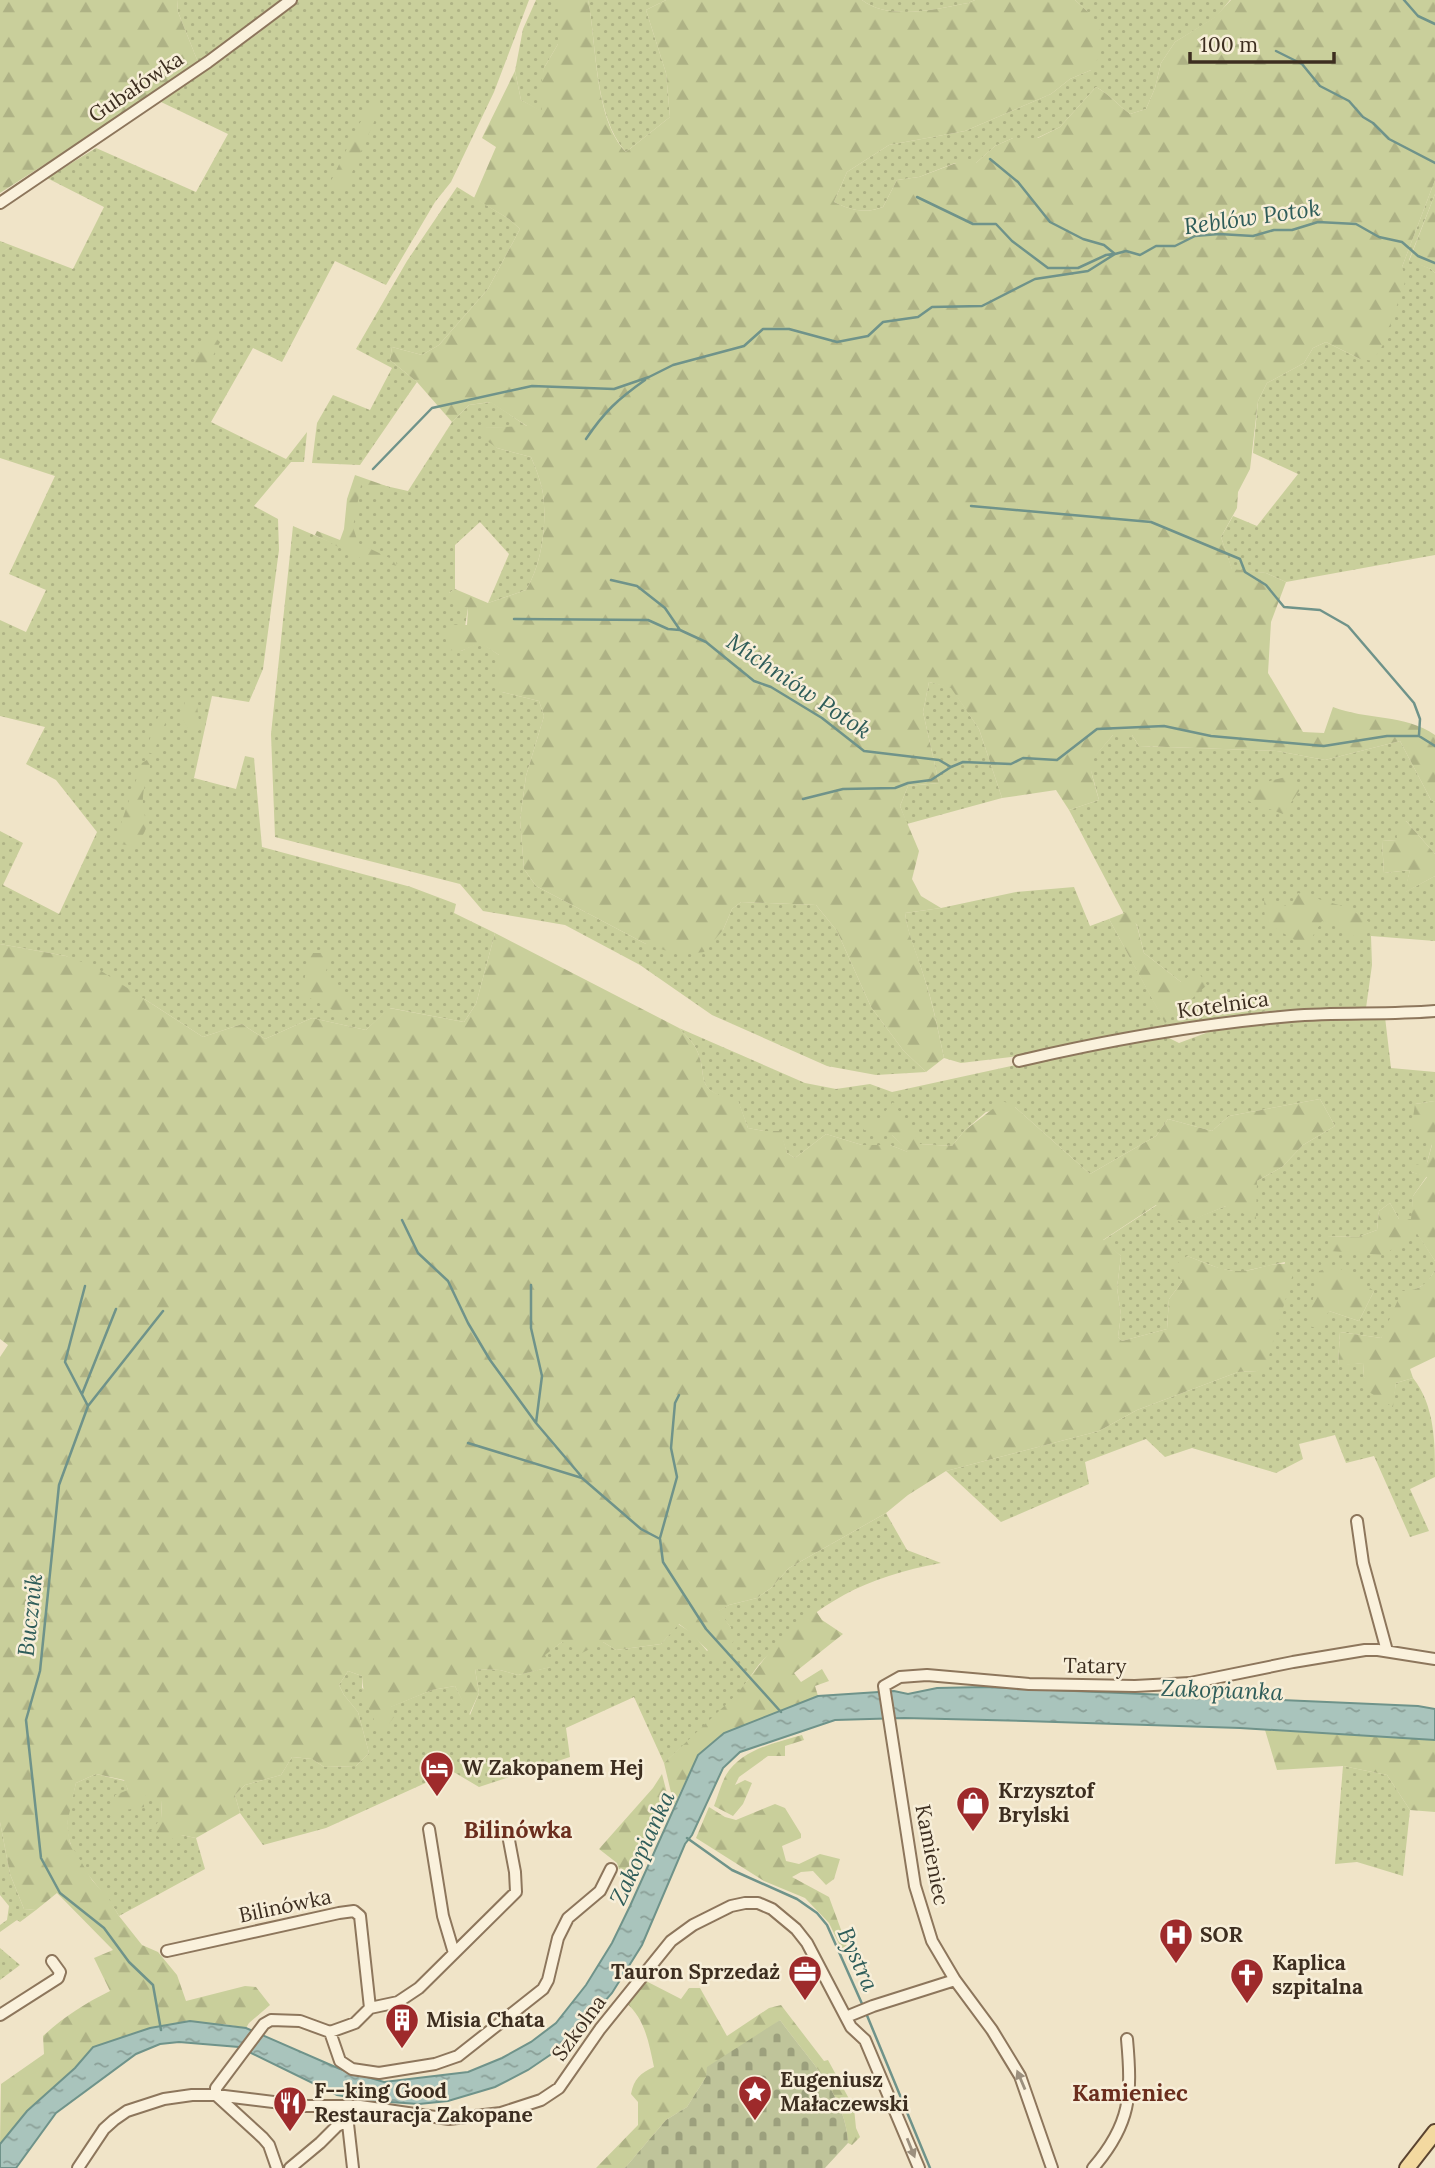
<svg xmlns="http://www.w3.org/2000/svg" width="1435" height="2168" font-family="Lora,serif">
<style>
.grass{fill:url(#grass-dots);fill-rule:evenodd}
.forest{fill:url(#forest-firs)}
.cemetery{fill:url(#cemetery-stones)}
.water{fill:url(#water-ripples);stroke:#6f938a;stroke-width:2}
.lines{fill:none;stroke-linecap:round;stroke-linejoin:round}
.stream{stroke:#6f938a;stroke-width:2.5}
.minor-casing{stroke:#8d765c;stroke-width:14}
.major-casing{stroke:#5b4430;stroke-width:18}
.minor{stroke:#faf1dc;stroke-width:10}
.major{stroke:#f3d9a0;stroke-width:14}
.oneway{fill:#9c907e}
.labels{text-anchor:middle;stroke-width:5;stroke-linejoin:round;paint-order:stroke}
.street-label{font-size:21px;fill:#3d2e20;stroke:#f7eed8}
.poi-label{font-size:21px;font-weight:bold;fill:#3d2e20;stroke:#f7eed8;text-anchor:start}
.water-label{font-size:23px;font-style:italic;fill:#2f5d5a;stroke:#f7eed8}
.neighbourhood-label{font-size:23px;font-weight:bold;fill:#6b2e1e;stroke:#f7eed8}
</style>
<defs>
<pattern id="grass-dots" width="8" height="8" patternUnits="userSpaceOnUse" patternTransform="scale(1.75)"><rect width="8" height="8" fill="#c9cf9b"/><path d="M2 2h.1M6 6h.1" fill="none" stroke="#aeb285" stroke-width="1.8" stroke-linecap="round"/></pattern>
<pattern id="forest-firs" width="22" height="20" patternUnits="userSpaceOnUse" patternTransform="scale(1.75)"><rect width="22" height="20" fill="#c9cf9b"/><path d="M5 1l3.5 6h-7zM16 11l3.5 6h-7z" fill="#aeb285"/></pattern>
<pattern id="cemetery-stones" width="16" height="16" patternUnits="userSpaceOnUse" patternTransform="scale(1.75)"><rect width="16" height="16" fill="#bfc49a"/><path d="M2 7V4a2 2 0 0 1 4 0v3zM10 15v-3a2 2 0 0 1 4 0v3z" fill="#9ca07d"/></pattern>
<pattern id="water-ripples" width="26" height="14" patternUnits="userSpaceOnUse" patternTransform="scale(1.75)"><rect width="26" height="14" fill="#a9c4bc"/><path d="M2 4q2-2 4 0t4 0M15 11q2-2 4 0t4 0" fill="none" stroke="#8ba098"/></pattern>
</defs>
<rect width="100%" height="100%" fill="#f0e4c8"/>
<path class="grass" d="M177 0H280L198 62 178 12Z
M297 0H529L494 92 451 182 435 202 386 285 335 261 282 362 253 348 211 422 286 459 307 432 304 462H291L254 506 278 519 279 550 263 669 249 702 212 696 194 778 236 789 245 756 254 758 262 847 411 887 456 904 454 913 495 933 476 1004 464 1022 390 1008 366 1030 312 1018 265 1039 242 1024 203 1037 146 1000 66 956 0 944V831L23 843 3 885 59 914 97 832 56 780 26 764 45 727 0 716V620L26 632 46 590 9 574 55 476 0 458V241L73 269 104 207 47 178 96 148 196 192 228 134 161 102 259 33 276 16Z
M536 0H558V44L544 68 542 112 521 100 515 71 523 29Z
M588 0H666L646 10 666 73 670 117 626 152C594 117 597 45 588 0Z
M862 0H975L968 3C938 9 888 21 862 0Z
M1075 0H1230L1216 17 1175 42 1161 63 1155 88 1146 109 1130 114C1118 105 1109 94 1096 87L1060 127 1037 138H1013L995 146 976 163H955L919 177 897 180 883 207C865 214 850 210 834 202L847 172 889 145 965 131 1051 94 1070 79 1091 70 1087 11Z
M1435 180V194L1409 260 1431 269 1435 273V555L1286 582 1266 573 1232 570 1221 537 1233 516 1257 526 1298 474 1253 453 1258 401 1267 383 1304 363 1313 348 1326 342 1360 359 1402 267Z
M457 187 509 219 520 229 488 289 439 345 422 355 392 347 390 360 417 382 360 465 312 463 317 423 333 395 370 410 392 368 356 349 407 261Z
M491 402 528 427 484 428 497 448 531 457C536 469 541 481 543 494 547 524 542 564 526 590L488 603 509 554 480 522 455 545V589L449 593 468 608 461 651 480 642 499 655 502 692 539 701 544 716 526 776 520 820 524 869 536 886 646 944 723 930 732 909 741 902 816 905 837 931 871 1007 903 1050 926 1072 876 1075 827 1066 712 1015 640 965 565 925 483 911 460 884 275 837 271 734 293 526 342 547 355 479 408 491 452 422 469 405Z
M929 682 951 687 979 729 1002 798 907 824 900 806 908 786 939 783 923 712Z
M1113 735H1132L1139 746 1277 751 1325 760 1400 741 1431 800 1435 802V854L1406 821 1398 840 1382 841 1384 873 1410 870 1405 892 1435 876V941L1371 936 1372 965 1366 1008 1268 1011 1080 1041 1011 1057 961 1063 944 1058C938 1030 933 1003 924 977 917 954 908 936 905 913L941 908 1016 892 1074 887 1090 926 1109 919 1165 1022 1181 982 1144 953 1137 925 1124 914 1069 810 1099 800 1090 767 1093 758Z
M1385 1017 1391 1068 1435 1072V1101L1415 1104 1432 1144 1427 1163 1411 1172 1427 1176 1413 1196 1412 1219H1399L1390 1203 1379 1211 1377 1230 1358 1237 1328 1236 1331 1251 1416 1231 1435 1261V1270L1427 1283 1412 1291 1381 1338 1340 1332 1338 1365 1363 1363 1364 1377 1392 1406 1396 1383 1413 1378C1435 1406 1435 1442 1435 1477L1410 1489 1429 1531 1410 1537 1374 1456 1346 1463 1335 1435 1299 1444 1303 1459 1276 1473 1192 1448 1165 1457 1146 1439 1085 1462 1089 1484 1001 1522 946 1471 1099 1431 1137 1410 1238 1372 1257 1371 1285 1262 1240 1272 1221 1269 1187 1256 1182 1282 1169 1299 1167 1329 1122 1341 1118 1337 1121 1315 1117 1288 1121 1256 1102 1241 1157 1205 1183 1223 1226 1206 1257 1181 1282 1167 1303 1145 1335 1126 1320 1099 1229 1116 1212 1131 1168 1119 1156 1136 1090 1174 1015 1107 986 1112 964 1131 952 1146 920 1144 892 1135 910 1153 890 1145H862L826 1134 795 1158 787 1153 780 1131H764L748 1128 738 1101C688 1090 712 1075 694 1045 690 1039 684 1034 679 1028L805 1083 836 1089 870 1084 892 1092 1094 1048 1167 1037 1179 1043 1214 1030 1276 1021ZM1374 1291 1359 1321 1329 1311Z
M886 1513 907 1550 941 1563C865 1577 818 1602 765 1658 753 1670 746 1685 735 1697 712 1720 688 1741 664 1763L634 1697 566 1728 570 1757 479 1787 452 1771 326 1828 263 1845 240 1813 235 1795 245 1785 281 1775 292 1757 312 1759 324 1767 356 1766 369 1753 358 1712 344 1695 339 1685 348 1671 362 1676V1688L390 1707 432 1690 455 1686 470 1715 479 1693 475 1669 500 1670 518 1675 550 1667 544 1655 562 1642H603L616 1650 661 1644 678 1624 692 1633 707 1651 731 1628 718 1611 729 1605 757 1598 771 1588 789 1568Z
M1343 1766 1387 1775 1410 1810 1403 1876 1357 1862 1335 1864Z
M96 1774 125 1781 128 1790 146 1792 162 1800 161 1818 181 1835 196 1838 205 1869 119 1916C103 1887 69 1863 67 1826 67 1813 73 1796 76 1783Z
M0 1822 10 1874 24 1909 36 1910 20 1922 17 1920 0 1932V1925L7 1920 9 1906 0 1895Z
M0 1948 20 1965 0 1980Z"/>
<path class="forest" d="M0 0H177L178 12 198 62 109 123 0 193Z
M558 0H588C597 44 594 119 626 152L670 117 666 73 646 10 666 0H862C888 21 938 9 968 3L975 0H1075L1087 11 1100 30 1101 54 1091 70 1070 79 1051 94 965 131 889 145 847 172 834 202C850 210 866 214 883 207L897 180 919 177 956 163H976L995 146 1013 138H1038L1060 127 1096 87C1109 94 1118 105 1130 114L1146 109 1155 88 1161 63 1175 42 1215 17 1231 0H1435V180L1402 267 1406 279 1384 343 1373 361 1360 359 1326 342 1313 348 1304 363 1267 383 1258 401 1250 469 1238 492 1237 508 1221 537 1232 569 1266 573 1286 582 1271 622 1268 673 1303 732 1324 733 1333 707C1366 720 1405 714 1435 735V802L1431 800 1400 741 1325 760 1277 751 1139 746 1132 735H1113C1086 767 1088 760 1099 800L1069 810 1056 790 1002 798 979 729 951 688 929 682 923 712 939 783 908 786 900 806 919 851 912 879 921 896 941 908 905 913C908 936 918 955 924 977 933 1004 938 1030 944 1058L926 1072 903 1050 871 1007 837 931 816 905 741 902 732 909 723 930 704 952 679 955 646 944 536 886 524 869 520 820 526 776 544 716 539 701 502 692 496 685 499 655 480 643 461 651 448 650 444 631 455 624 467 625 468 608 448 601 449 593 455 589 488 603 526 590C542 564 547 524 543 494 541 481 536 469 531 457L497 448 483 438V428L527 426 490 402 469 405 452 422 417 382 390 360 392 347 422 355 439 345 488 289 520 229 509 219 474 198 496 147 482 138 515 71 521 100 542 111 539 95 544 68 558 44Z
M373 104 380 108 343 193 329 185 359 124Z
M1435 194V273L1431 269 1409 261Z
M213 336 220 342 209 364 198 376 192 371 200 348Z
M355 475 389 487 388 492 361 485 353 527 358 543 396 561 397 566 374 560H364L315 535 317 531 340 540 344 529 347 499Z
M196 697 200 730 191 733 181 716 186 698Z
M161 712 168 716 153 754 147 752C150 737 153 725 161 712Z
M150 758C152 772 144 782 143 796 141 821 157 826 132 846L120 844 117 835 142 763Z
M1286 777 1302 787 1283 814 1248 801 1257 784Z
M1406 821 1435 854V876L1404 893 1410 870 1384 873 1382 841 1397 840 1396 824Z
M1298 893 1349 908 1369 922 1360 940 1336 925 1322 921 1306 947 1265 922 1264 898 1289 907Z
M1129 911 1137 926 1144 953 1181 982 1197 970 1207 985 1165 1023 1109 919Z
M495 933 679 1028C684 1034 690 1039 694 1045 712 1075 688 1090 738 1100L748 1128 764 1131H781L787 1153 795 1158 826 1134 862 1145H890L908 1152 892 1135 864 1130V1122L878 1120 893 1102 920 1144 952 1146 964 1131 1003 1101 1015 1107 1090 1174 1156 1136 1168 1119 1212 1131 1229 1116 1320 1099 1335 1126 1303 1145 1282 1167 1257 1181 1256 1219 1226 1206 1183 1224 1156 1205 1103 1240 1121 1256 1117 1288 1121 1315 1118 1337 1122 1341 1167 1329 1169 1299 1182 1282 1174 1266 1187 1256C1204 1262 1223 1272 1241 1271 1259 1271 1278 1258 1295 1267L1267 1363 1257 1371 1238 1372 1137 1410 1099 1431 946 1471 908 1495 886 1513 789 1568 771 1588 757 1598 729 1605 719 1611 731 1628 735 1639 720 1660C704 1649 694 1634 679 1624L661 1644 616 1650 603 1642 582 1653 562 1642 545 1655 551 1667 518 1675 500 1670 475 1669 479 1693 469 1715 455 1686 432 1690 391 1707 394 1717 382 1733C370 1715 363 1697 362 1676L348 1671 339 1685 344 1695 358 1712 369 1753 356 1766 324 1767 312 1759 292 1757 281 1775 245 1785 235 1795 240 1813 196 1838 181 1835 165 1842 151 1831 161 1818 162 1801 146 1793 144 1807 113 1812 115 1795 128 1790 124 1780 96 1774 76 1783 67 1824 70 1843 92 1880 109 1899 119 1916 142 1945 158 1952 177 1975 186 2001 245 1986 256 1987 270 2005 249 2023 246 2028 224 2024 150 2028 93 2047 75 2068 27 2111 0 2144 1 2084 44 2054 43 2036C65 2016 84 2004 110 1991L94 1958 113 1950 57 1893 36 1910 24 1909 10 1874 0 1822V1357L8 1345 0 1339V944L66 956 95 967 203 1037 242 1024 265 1039 312 1018 366 1030 389 1008 464 1022 476 1004Z
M309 953H334L323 977 353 1001 348 1018 302 994Z
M1435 1101V1261L1416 1232 1384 1255 1330 1251 1327 1236 1358 1237 1377 1230 1379 1211 1390 1203 1399 1219H1411L1413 1196 1427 1177 1411 1172 1414 1165 1427 1163 1432 1145 1411 1132 1415 1104Z
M1335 1266 1352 1275 1374 1291 1359 1321 1329 1311 1319 1328 1307 1326 1319 1271Z
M1435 1270V1357L1410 1369 1413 1378 1396 1383 1393 1407 1369 1392 1364 1377 1363 1363 1338 1366 1340 1332 1381 1338 1402 1291C1419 1291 1427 1284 1435 1270Z
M816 1611 822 1620 843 1634 794 1673 801 1682 822 1669 829 1681 815 1686 818 1696 724 1733 698 1755 674 1805 664 1763 737 1694 786 1631Z
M1265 1730 1435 1740V1812L1410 1810 1387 1775 1343 1766 1277 1770Z
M802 1735 804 1740 785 1746V1756H768L739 1777 735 1785 745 1780 752 1783 743 1804 733 1816 714 1806C718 1796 721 1784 726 1775 742 1749 775 1743 802 1735Z
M662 1774 670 1805 630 1887 625 1889 617 1863 599 1849 653 1788Z
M775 1804 785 1808 801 1834V1838L782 1846 786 1861 799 1864 820 1854 840 1859 834 1879 826 1885 813 1871 801 1872 792 1877 829 1897 847 1946 842 1950 829 1923 805 1898 764 1881 696 1838 709 1807 725 1817 736 1820Z
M644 1980 681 1999 689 1988H700L727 2036 769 2008 781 2005 824 2061 828 2060 854 2108 856 2128 860 2137 852 2145 848 2143C846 2094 807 2058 780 2020L706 2077 687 2107 666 2120 625 2168H596L638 2125V2102L631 2094C634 2079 640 2073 654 2067 649 2044 645 2018 626 2003Z"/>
<path class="cemetery" d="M780 2020C807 2058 846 2094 848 2143L825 2168H625L666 2120 687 2107 706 2077 707 2067Z"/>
<path class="water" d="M984 1687 1418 1706 1435 1709V1740L1240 1728 1025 1721 904 1718 835 1720 740 1752 723 1768 692 1835 685 1844 642 1945 612 1993 578 2032 553 2053 528 2070 495 2087 448 2101 419 2104 374 2101 337 2095 239 2047 179 2042 160 2044 136 2054 56 2113 16 2168H0V2144L27 2111 75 2068 93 2047 150 2028 190 2021 246 2028 340 2069 384 2082 468 2072 502 2058 531 2042 556 2023 586 1985 612 1943 630 1906 698 1755 724 1733 818 1696 894 1691 908 1694 937 1688Z"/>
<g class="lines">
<path class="stream" d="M1404 0 1418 16 1435 24
M1276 51 1302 64 1320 86 1349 101 1363 117 1373 123 1389 139 1435 163
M990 159 1018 182 1050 222 1083 239 1104 245 1115 254
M917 197 973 224H996L1012 241 1048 268H1078L1106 255 1113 254
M586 439C604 412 618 399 645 380
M373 469 432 408 532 386 614 389 649 377 673 365 744 346 763 329H789L837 342 868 336 883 322 918 317 932 307 982 306 1035 279 1088 271 1115 254 1126 251 1140 255 1156 246H1175L1195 236 1219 234 1253 236 1274 230H1292L1318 222 1356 224 1379 237 1402 242 1418 256 1435 263
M971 506 1151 522 1240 559 1245 572 1266 585 1284 607 1320 610 1348 626 1414 703 1420 719 1419 735
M611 580 637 586 665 608 680 630 706 642 754 681 771 687 822 718 864 751 939 760 951 767 963 762 1011 764 1023 758 1057 760 1097 729 1164 726 1211 736 1324 746 1387 736H1419L1435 746
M514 619 648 620 668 629 680 630
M803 799 843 789 895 788 908 783 931 780 951 767
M402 1220 418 1253 448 1281 468 1323 490 1360 536 1423 581 1476
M531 1285V1328L542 1376 536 1423
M85 1286 65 1362 88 1406
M82 1394 116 1309
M468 1443 582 1478 641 1529 660 1539 663 1562 706 1629 781 1712
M660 1538 677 1477 671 1448 675 1403 679 1395
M687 1838 732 1870 797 1899 817 1913 827 1925 863 2006
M866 2013 930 2168
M161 2030 153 1985 129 1962 104 1928 60 1893 41 1858 26 1720 40 1671 59 1485 88 1406 163 1311"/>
<g class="minor-casing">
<path id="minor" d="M0 203 208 62 291 0
M1019 1061C1108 1040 1200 1024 1291 1016 1339 1012 1387 1015 1435 1011
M1357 1521 1363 1563 1387 1651
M429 1829 443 1916 454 1953
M167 1951 339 1913 354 1911 360 1916 370 2008
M0 2015 58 1978 60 1972 52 1961
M846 2017 873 2006 955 1980
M330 2032 340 2061 352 2069 379 2073 435 2064 458 2056 543 1989 548 1980 558 1938 568 1918 600 1891 611 1869
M347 2115 353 2168
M78 2168 104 2129 114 2120 127 2111 164 2099 192 2095H216L306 2106H360L449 2119 501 2113 541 2100 559 2088 600 2029 671 1941 693 1925 731 1906 745 1903H758L772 1909 796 1929 807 1943 851 2027 865 2040 919 2168
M277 2168 269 2145 263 2138 216 2095V2088L264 2024 271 2020 300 2021 330 2032 355 2023 370 2008 398 2002 419 1988 516 1892 515 1872 508 1835
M290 2168 320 2143 337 2126 348 2121
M1052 2168 1020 2076 992 2030 955 1980 932 1941 915 1886 884 1686 900 1677 927 1675 1029 1684 1135 1686 1190 1683 1293 1662 1365 1650H1378L1435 1659
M1093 2168C1131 2124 1132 2095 1127 2039"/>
</g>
<g class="major-casing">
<path id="major" d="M1407 2168 1435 2132"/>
</g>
<use href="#minor" class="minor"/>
<use href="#major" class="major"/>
</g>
<defs><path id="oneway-solid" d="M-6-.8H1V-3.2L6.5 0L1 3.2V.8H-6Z" transform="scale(1.75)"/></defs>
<g class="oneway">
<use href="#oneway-solid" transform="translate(1021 2080) rotate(-113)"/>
<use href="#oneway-solid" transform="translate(911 2148) rotate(68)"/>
</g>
<defs>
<g id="hotel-pin" transform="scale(1.75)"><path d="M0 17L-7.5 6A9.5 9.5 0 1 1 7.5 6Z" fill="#9e2a2b" stroke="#f7eed8"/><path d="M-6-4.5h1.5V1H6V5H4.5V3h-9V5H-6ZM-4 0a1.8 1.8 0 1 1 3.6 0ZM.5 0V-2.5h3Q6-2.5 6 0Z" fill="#fff"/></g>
<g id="shop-pin" transform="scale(1.75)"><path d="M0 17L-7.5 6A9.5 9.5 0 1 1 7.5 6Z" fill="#9e2a2b" stroke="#f7eed8"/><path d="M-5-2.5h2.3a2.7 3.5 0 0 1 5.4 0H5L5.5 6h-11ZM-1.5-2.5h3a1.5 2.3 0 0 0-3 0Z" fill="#fff"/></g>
<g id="hospital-pin" transform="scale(1.75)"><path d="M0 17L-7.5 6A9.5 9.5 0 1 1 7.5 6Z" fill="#9e2a2b" stroke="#f7eed8"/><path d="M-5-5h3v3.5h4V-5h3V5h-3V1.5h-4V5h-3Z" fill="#fff"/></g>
<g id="office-pin" transform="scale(1.75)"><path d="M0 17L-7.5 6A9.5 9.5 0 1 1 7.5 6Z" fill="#9e2a2b" stroke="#f7eed8"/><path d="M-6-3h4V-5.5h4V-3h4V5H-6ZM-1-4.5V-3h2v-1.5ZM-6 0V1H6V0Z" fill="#fff"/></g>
<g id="church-pin" transform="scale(1.75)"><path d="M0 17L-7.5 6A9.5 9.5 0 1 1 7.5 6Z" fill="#9e2a2b" stroke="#f7eed8"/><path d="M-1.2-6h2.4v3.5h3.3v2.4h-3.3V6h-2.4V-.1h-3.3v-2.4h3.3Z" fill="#fff"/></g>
<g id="building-pin" transform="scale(1.75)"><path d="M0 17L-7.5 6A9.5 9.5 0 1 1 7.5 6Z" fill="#9e2a2b" stroke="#f7eed8"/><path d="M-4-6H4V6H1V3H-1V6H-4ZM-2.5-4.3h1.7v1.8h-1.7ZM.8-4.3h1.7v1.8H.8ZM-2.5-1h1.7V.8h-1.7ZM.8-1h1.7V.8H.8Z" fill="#fff"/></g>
<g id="sight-pin" transform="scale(1.75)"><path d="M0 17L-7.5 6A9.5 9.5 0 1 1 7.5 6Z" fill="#9e2a2b" stroke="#f7eed8"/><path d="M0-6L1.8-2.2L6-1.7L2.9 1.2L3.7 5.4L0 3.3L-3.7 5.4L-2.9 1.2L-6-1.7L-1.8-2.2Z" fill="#fff"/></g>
<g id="restaurant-pin" transform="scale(1.75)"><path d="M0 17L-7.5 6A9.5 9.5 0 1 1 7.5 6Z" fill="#9e2a2b" stroke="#f7eed8"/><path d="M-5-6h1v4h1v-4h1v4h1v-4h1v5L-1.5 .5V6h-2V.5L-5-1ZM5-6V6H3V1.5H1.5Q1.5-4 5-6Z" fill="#fff"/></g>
</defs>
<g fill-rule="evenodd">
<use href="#hotel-pin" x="437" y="1768"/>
<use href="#shop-pin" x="973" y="1803"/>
<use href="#hospital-pin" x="1176" y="1935"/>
<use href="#office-pin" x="805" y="1972"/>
<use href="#church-pin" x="1247" y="1975"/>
<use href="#building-pin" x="402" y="2020"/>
<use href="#sight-pin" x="755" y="2092"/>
<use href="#restaurant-pin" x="290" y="2103"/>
</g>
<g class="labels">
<g class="street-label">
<text transform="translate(136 87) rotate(-34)" y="7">Gubałówka</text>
<text transform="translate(1223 1005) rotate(-8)" y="7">Kotelnica</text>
<text transform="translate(1095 1666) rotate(1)" y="7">Tatary</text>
<text transform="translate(932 1855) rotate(79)" y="7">Kamieniec</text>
<text transform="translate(285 1906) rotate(-12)" y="7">Bilinówka</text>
<text transform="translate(579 2028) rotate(-54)" y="7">Szkolna</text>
</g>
<g class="poi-label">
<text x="462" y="1775">W Zakopanem Hej</text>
<text x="998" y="1798">Krzysztof<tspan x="998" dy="24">Brylski</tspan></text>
<text x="1200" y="1942">SOR</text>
<text x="1272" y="1970">Kaplica<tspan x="1272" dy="24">szpitalna</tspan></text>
<text x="780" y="1979" text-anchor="end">Tauron Sprzedaż</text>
<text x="426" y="2027">Misia Chata</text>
<text x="780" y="2087">Eugeniusz<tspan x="780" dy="24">Małaczewski</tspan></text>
<text x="314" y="2098">F--king Good<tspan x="314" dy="24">Restauracja Zakopane</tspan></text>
</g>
<g class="water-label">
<text transform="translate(1252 217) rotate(-8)" y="8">Reblów Potok</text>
<text transform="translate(799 686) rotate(34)" y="8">Michniów Potok</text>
<text transform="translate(30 1615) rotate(-84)" y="8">Bucznik</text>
<text transform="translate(1222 1690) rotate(2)" y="8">Zakopianka</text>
<text transform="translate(642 1848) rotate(-65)" y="8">Zakopianka</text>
<text transform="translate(858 1959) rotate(66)" y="8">Bystra</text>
</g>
<g class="neighbourhood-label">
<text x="518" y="1838">Bilinówka</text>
<text x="1130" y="2101">Kamieniec</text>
</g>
</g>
<path d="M1190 52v10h144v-10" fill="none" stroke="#3d2e20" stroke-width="3.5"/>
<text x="1200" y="52" font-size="21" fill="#3d2e20" stroke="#f7eed8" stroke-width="5" paint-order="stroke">100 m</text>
</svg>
